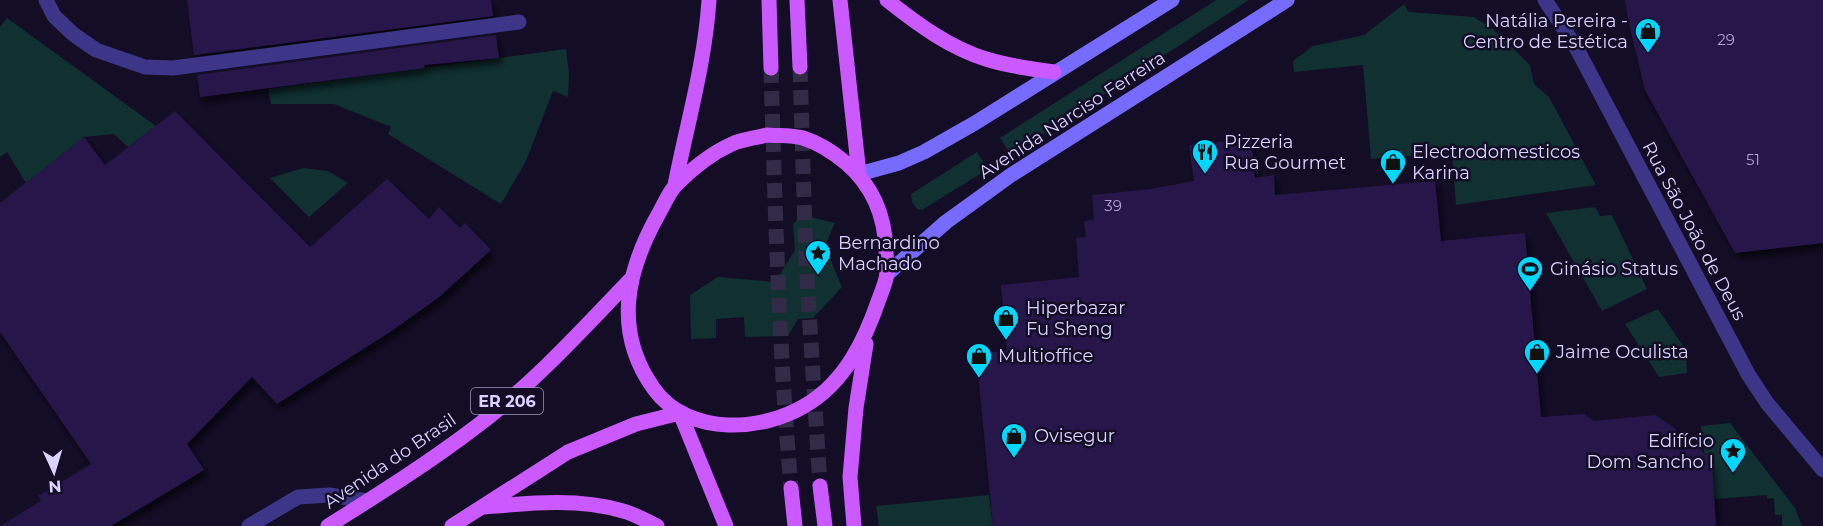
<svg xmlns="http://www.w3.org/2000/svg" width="1823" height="526" font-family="Montserrat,sans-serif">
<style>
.green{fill:#103031}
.building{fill:#251848;filter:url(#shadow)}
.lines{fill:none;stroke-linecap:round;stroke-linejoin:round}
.primary-tunnel{stroke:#312b47;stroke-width:15;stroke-dasharray:15 8;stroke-linecap:butt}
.service{stroke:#3d3688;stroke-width:15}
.minor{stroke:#3d3688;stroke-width:15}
.secondary{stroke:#766aff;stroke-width:15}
.primary{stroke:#ca5aff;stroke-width:15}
.labels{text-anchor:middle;stroke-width:5;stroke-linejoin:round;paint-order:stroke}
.number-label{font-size:15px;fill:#ada4d1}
.shield{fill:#130d26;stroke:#9e98be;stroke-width:1.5}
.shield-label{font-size:16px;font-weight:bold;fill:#dad3ff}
.poi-label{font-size:18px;fill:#dad3ff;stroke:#130d26;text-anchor:start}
.street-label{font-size:18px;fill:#dad3ff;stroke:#130d26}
</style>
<defs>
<filter id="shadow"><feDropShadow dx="3.5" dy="6" stdDeviation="3" flood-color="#0009"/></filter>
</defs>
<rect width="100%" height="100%" fill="#130d26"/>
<path class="green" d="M1216 0H1249L1011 155 1000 138Z
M1404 4 1409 12 1474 17 1493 29 1530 65 1534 84 1549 97 1596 185 1456 205 1452 153 1371 159 1363 65 1294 72 1293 61 1313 46 1364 35Z
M7 18 156 126 128 147 114 134 84 137 26 183 7 152 0 157V27Z
M566 49 569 74 568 97 553 91 526 161 501 204 388 134 391 127 334 104H271L268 89Z
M977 152 988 169 922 210 917 209 912 202 911 194Z
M303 168 328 171 348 183 309 217 270 178Z
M1595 207 1600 216 1612 215 1647 289 1602 311 1546 213Z
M802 215 835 223 825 246 842 287 813 318 798 319 788 336 745 337 744 317 716 319V338L691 339 690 295 718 277 775 282 795 250 793 224Z
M1658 309 1686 350 1687 373 1659 377 1625 324Z
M1730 423 1795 508 1802 526H1782V515H1775L1774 498 1767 499V495L1714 499 1705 459 1701 426Z
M989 495 993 526H879L876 506Z"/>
<path class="building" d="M187 0H491L493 16 194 55Z
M1625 0H1823V243L1735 253 1645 90 1629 24Z
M496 35 499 58 424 65 425 68 200 97 197 75Z
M175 111 310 247 387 179 429 219 439 207 460 228 465 223 491 250 438 298 390 332 277 404 252 377 187 444 204 470 111 526H0L41 501 38 496 91 464 0 332V203L84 137 105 165Z
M1251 139 1255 178 1274 175 1275 195 1435 181 1441 241 1525 233 1541 417 1584 414 1594 421 1655 415 1676 429 1678 450 1700 448 1712 465 1716 526H993L976 353 1007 351 1001 285 1079 277 1076 238 1086 237 1084 221 1094 219 1092 195 1151 189 1194 181 1189 145Z"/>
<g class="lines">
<path class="primary-tunnel" d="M800 67 806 263 820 486
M771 68C775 209 779 348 791 488"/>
<path class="service" d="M249 526 298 497 329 495 368 501"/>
<path class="minor" d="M46 0 54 16 73 34 96 50 145 67 173 68 519 22
M1545 0 1577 49 1748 374 1767 403 1823 470"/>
<path class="secondary" d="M859 174 899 163 924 152 975 123 1172 0
M887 274 946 222 1011 175 1287 0"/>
<path class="primary" d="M769 0 771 68
M797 0 800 67
M840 0 859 174
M887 0C917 24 950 48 986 59 1008 66 1031 69 1054 72
M767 135C779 136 792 135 803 138 819 143 834 153 846 163 873 186 885 216 886 251 886 258 888 266 887 273 886 282 882 291 879 299 865 340 845 382 806 405 783 419 754 426 728 425 700 424 671 413 654 389 613 332 626 272 658 215 664 205 669 191 677 184 693 168 712 153 732 144 743 139 756 138 767 135Z
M675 185C687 124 705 63 709 0
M680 413 726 526
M820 486 825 526
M791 488 795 526
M485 507C531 503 577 498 623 511 635 514 646 521 657 526
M328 526C379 494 430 462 477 426 533 384 582 330 630 280
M452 526 568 452 636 424 680 413
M854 526 850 477 856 408 866 344"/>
</g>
<defs>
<g id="shop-pin" transform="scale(1.35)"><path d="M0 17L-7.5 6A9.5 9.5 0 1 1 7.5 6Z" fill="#00d6fe" stroke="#130d26"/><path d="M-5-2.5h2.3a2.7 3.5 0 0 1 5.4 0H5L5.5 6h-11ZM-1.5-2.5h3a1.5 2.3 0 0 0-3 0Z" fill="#111"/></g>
<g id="restaurant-pin" transform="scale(1.35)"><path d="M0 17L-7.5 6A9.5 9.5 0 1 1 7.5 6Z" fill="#00d6fe" stroke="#130d26"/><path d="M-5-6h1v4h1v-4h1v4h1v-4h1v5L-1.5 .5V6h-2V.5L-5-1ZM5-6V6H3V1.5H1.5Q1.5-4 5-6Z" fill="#111"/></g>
<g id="sight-pin" transform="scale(1.35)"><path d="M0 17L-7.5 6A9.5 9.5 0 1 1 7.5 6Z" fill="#00d6fe" stroke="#130d26"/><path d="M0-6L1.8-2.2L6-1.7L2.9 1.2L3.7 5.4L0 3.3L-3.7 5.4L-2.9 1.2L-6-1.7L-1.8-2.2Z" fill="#111"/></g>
<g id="stadium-pin" transform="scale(1.35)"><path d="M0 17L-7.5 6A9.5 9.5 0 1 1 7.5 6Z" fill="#00d6fe" stroke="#130d26"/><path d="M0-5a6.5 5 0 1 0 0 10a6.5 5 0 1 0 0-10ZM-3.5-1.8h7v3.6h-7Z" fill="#111"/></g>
</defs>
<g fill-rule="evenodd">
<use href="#shop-pin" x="1648" y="31"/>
<use href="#restaurant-pin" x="1205" y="152"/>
<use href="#shop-pin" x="1393" y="162"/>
<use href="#sight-pin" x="818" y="253"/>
<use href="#stadium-pin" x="1530" y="269"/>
<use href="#shop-pin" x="1006" y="318"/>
<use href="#shop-pin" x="1537" y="352"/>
<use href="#shop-pin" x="979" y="356"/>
<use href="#shop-pin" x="1014" y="436"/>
<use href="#sight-pin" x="1733" y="451"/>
</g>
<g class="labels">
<g class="number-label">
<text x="1726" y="45">29</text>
<text x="1753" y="165">51</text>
<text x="1113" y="211">39</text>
</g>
<rect class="shield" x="471" y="388" width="72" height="26" rx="4.5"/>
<g class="shield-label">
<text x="507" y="407">ER 206</text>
</g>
<g class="poi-label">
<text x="1628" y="27" text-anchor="end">Natália Pereira -<tspan x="1628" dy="21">Centro de Estética</tspan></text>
<text x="1224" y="148">Pizzeria<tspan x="1224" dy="21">Rua Gourmet</tspan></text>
<text x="1412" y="158">Electrodomesticos<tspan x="1412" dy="21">Karina</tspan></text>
<text x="838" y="249">Bernardino<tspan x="838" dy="21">Machado</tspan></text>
<text x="1550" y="275">Ginásio Status</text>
<text x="1026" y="314">Hiperbazar<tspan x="1026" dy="21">Fu Sheng</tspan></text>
<text x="1556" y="358">Jaime Oculista</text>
<text x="998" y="362">Multioffice</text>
<text x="1034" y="442">Ovisegur</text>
<text x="1714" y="447" text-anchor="end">Edifício<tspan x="1714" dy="21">Dom Sancho I</tspan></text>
</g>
<g class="street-label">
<text transform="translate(1072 115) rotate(-33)" y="6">Avenida Narciso Ferreira</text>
<text transform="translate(1694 231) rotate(62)" y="6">Rua São João de Deus</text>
<text transform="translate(390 461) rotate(-34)" y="6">Avenida do Brasil</text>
</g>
</g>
<g transform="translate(54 472) rotate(176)" stroke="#130d26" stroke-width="4.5" paint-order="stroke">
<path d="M0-4.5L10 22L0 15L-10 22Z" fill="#dad3ff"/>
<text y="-9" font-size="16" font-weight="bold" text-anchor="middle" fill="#dad3ff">N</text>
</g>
</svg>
